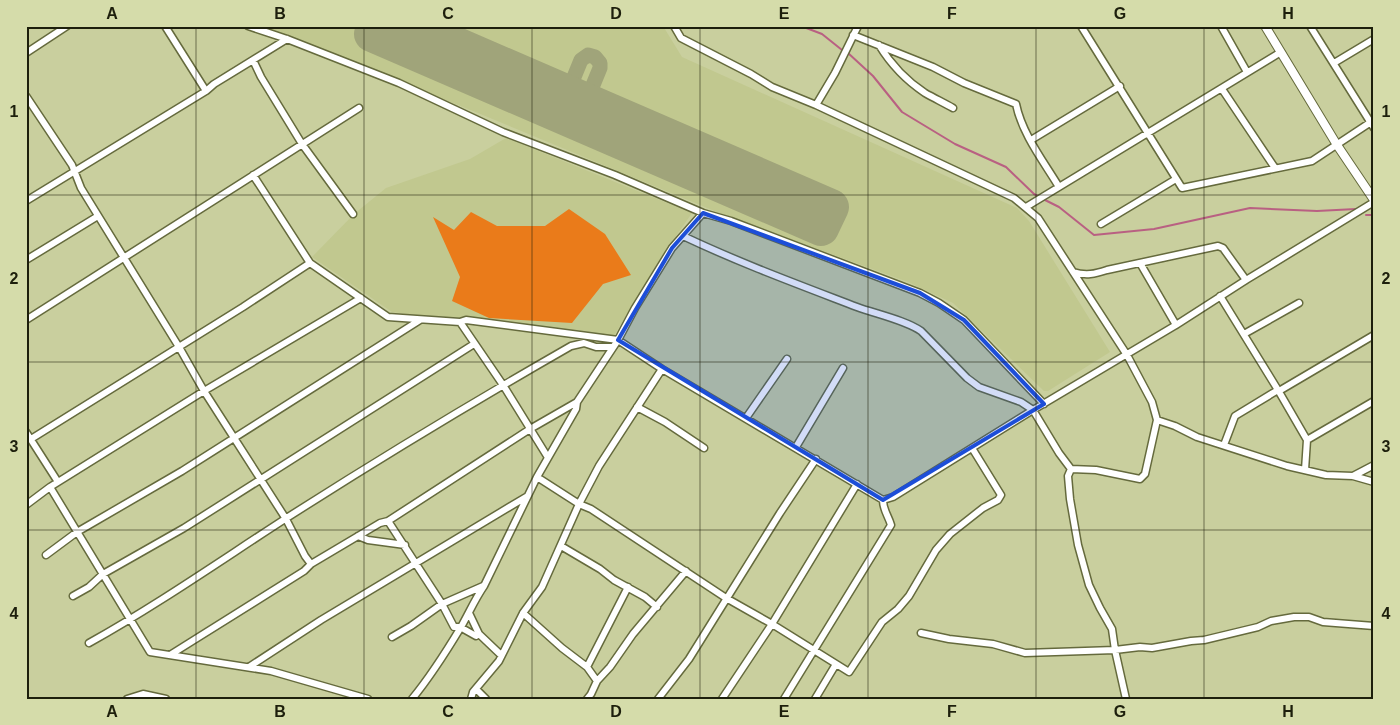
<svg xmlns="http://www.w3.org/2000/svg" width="1400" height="725" font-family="Helvetica,sans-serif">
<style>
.built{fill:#c1c88f}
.forest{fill:#ea7b1a}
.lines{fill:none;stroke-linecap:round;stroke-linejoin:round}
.stream{stroke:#b96082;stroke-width:2}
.taxiway{stroke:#a0a47a;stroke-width:15}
.runway{stroke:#a0a47a;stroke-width:36}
.minor-casing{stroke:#656a3d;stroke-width:9}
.tertiary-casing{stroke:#656a3d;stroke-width:10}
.minor{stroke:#fff;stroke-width:6}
.tertiary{stroke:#fff;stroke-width:8}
.marked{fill:#1d4ed8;fill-opacity:0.2;stroke:#1d4ed8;stroke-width:4;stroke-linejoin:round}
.grid{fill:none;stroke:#1d1f0c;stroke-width:1;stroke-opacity:0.55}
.neatline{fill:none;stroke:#1d1f0c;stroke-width:2}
.grid-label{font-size:16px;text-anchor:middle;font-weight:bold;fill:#1d1f0c}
</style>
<rect width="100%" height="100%" fill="#c9cf9e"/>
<path class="built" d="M261 26H663L682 57 1017 208 1029 221 1110 352 1048 391H1044L953 303 908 282 717 212 478 113Z
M506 138 692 213 660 259 611 341 392 312 312 257 354 214 386 188 470 159Z"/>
<path class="forest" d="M569 209 605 234 631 275 603 284 572 323 489 318 452 301 460 277 433 217 454 230 471 212 497 226H545Z"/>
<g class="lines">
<path class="stream" d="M801 26 822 34 842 50
M848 53 873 76 902 112 955 144 1006 167 1034 194 1040 197
M1045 200 1059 207 1094 235 1154 229 1250 208 1317 211 1356 209
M1366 215H1374
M26 631V640"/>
<path class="taxiway" d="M563 104 581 60 588 55 595 57 600 63V68L582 112"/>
<path class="runway" d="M375 26 372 34 821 228 831 207 413 26"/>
<g class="minor-casing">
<path id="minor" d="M165 26 206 91
M248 26 287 39 399 83 503 132 615 175 703 213 731 221 920 293 939 303 964 320 1044 404
M674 26 681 38 751 74 772 87 816 105 1014 198 1038 218 1127 355 1152 402 1157 420 1175 426 1197 437 1287 466 1326 475 1353 476 1374 482
M1081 26 1182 188 1312 161 1374 120
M1221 26 1247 72
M1310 26 1374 128
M853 35 933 67 964 83 1016 104C1022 134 1044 162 1059 187
M879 45C890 63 907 81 925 93 934 98 944 103 953 108
M26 53 67 26
M253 60 261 77 302 144 353 214
M1334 63 1374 39
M1222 89 1275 168
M26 96 72 165 81 188 179 347 204 391 286 519 305 556 311 564 380 523 388 521 442 604 454 627H460L476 636 479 634 501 655
M816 105 835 73 858 26
M1031 140 1120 86
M253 175 310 263 388 317 460 322 503 385 547 456
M26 201 206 91 214 84 287 39
M1026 207 1281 52
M1101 224 1176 179
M683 236C740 263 797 284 857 307 876 314 905 320 921 331L967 378 979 387 1021 402 1033 410 1059 453 1071 469 1096 470 1140 479 1145 474 1157 420
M26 260 98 216
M1140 263 1176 325
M1073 272C1086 276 1095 274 1107 270L1218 246 1223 248 1246 280
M1220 296 1278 390 1307 440 1305 470
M26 320 359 108
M460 322 466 320 618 340 662 369 883 500 893 497 1033 410 1176 325 1246 280 1374 202
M1244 334 1299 303
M1279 391 1374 335
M637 407 665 422 704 448
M746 418 787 359
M26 432 58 482 50 487 150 652 271 671 368 699
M31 439 243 307 310 263
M1307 440 1374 401
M1224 445 1235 416 1278 390
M796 447 843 368
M1071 469 1068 476 1070 499 1078 545 1089 585 1100 608 1112 629 1115 650 1140 647 1152 648 1191 641 1204 640 1258 627 1271 621 1294 617H1309L1323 622 1374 626
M1353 476 1374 465
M537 477 579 504 599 466 662 369
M58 482 204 391 361 298
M26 505 50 487
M388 521 530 429 577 402
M358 536 368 540 405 545
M561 546 600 569 614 580 645 597 657 607
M46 555 77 532 182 471 420 320
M73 596 89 587 103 574 184 528 474 344
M469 613 479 634
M523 613 562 648 587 667 597 681 591 694 587 699
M921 633 949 639 993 644 1025 653 1115 650 1126 699
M392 637 411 626 442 604 483 586
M89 643C157 605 220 561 285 519 379 459 475 401 571 346L584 343 596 347H613
M170 655 304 571 311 564
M249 667 321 620 526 497
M587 667 628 587
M597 681 610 667 633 634 686 571
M476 689 486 699
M127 699 143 694 166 699
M412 699C430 677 446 652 461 627 469 613 475 599 484 586L537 477 576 409 577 402 618 340 635 308 672 248 703 213
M471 699 473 692 499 661 523 613 542 587 579 504 591 509 726 598 772 624 849 672 882 622 898 609 909 596 936 550 950 534 983 508 998 500 1001 495 972 448
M658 699 689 659 780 513 816 459
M722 699 772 624 857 484
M784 699 891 525C888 515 883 510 883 500
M815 699 836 664"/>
</g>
<g class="tertiary-casing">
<path id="tertiary" d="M1265 26 1337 145 1374 200"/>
</g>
<use href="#minor" class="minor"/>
<use href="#tertiary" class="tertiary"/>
</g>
<path class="marked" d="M703 213 920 293 964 320 1044 404 883 500 618 340 672 248Z"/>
<path class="grid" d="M196 26V699M364 26V699M532 26V699M700 26V699M868 26V699M1036 26V699M1204 26V699M26 195H1374M26 362H1374M26 530H1374"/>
<rect width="1400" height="725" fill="none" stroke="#d5dcaa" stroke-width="55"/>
<rect x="28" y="28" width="1344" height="670" class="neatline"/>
<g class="grid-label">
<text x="112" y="19">A</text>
<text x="280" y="19">B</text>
<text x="448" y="19">C</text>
<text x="616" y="19">D</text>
<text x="784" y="19">E</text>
<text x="952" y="19">F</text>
<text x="1120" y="19">G</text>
<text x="1288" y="19">H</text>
<text x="14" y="117">1</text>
<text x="1386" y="117">1</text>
<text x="14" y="284">2</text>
<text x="1386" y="284">2</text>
<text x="14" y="452">3</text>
<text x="1386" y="452">3</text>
<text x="14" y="619">4</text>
<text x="1386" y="619">4</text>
<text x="112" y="717">A</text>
<text x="280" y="717">B</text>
<text x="448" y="717">C</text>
<text x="616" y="717">D</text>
<text x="784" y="717">E</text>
<text x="952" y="717">F</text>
<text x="1120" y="717">G</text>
<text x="1288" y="717">H</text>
</g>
</svg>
